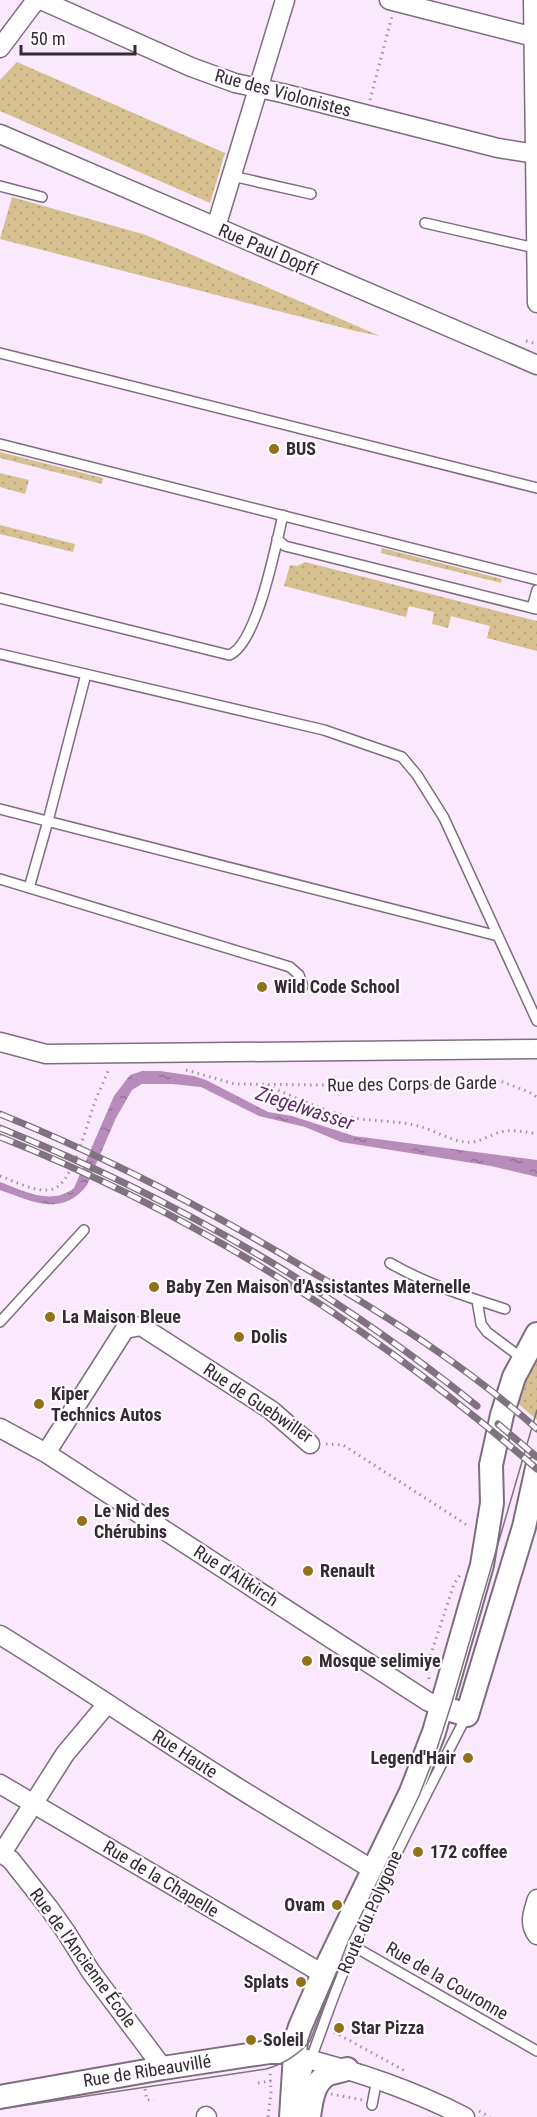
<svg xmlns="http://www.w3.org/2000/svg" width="537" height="2117" font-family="'Roboto Condensed',sans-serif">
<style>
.grass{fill:url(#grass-dots)}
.water{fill:url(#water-ripples)}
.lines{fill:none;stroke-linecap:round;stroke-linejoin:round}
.service-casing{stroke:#7d6d7e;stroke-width:12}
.minor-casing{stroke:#7d6d7e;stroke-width:21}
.tertiary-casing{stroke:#7d6d7e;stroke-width:26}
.path{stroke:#a294a3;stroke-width:3;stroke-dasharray:1.5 4.5;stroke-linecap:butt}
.service{stroke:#fff;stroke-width:9}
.minor{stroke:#fff;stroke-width:18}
.tertiary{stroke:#fff;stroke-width:22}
.tram{stroke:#7e737e;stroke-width:1.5}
.rail-casing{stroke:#7e737e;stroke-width:7}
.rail{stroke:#fefbff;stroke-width:4.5;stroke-dasharray:14;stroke-linecap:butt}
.poi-dot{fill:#927118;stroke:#fefbff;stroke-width:2}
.labels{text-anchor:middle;stroke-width:4.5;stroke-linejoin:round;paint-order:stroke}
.street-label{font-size:18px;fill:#322b32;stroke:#fefbff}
.poi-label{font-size:18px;font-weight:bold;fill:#322b32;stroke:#fefbff;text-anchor:start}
.water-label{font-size:20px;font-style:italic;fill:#5e2a64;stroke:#fefbff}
</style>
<defs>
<pattern id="grass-dots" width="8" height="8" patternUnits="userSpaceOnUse" patternTransform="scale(1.5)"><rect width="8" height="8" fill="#d6c090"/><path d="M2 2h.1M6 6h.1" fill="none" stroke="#b8a57d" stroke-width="1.8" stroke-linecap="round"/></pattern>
<pattern id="water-ripples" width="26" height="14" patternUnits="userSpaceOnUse" patternTransform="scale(1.5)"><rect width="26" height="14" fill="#b78cbb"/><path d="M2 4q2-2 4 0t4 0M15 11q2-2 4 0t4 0" fill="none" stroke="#957399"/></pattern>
</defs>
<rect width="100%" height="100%" fill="#fae8fc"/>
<path class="grass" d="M17 62 225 153 210 203 0 111V80Z
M12 197 146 235 380 336 355 331 0 239Z
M0 452 103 478 102 484 0 458Z
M0 473 29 480 25 494 0 487Z
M0 525 75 544 73 552 0 534Z
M382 548 502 579 501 583 381 553Z
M305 562 537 621V651L487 638 490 626 451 616 448 628 432 624 434 612 409 606 406 617 284 586 290 565 297 566Z
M537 1348V1420L515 1401Z"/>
<path class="water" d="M142 1071H160L194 1076 206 1080 268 1112 292 1116 354 1136 537 1160V1177L491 1166 341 1142 305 1127 259 1116 201 1087 172 1084H142L132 1090 116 1118 87 1185C62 1218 32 1201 0 1190V1182C24 1191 51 1206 74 1188L114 1096 130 1075Z"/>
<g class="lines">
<g class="service-casing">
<path id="service" d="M232 176 311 194
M0 186 42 197
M425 223 535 248
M0 353 537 488
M0 444 537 580
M277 539 285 546 532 608
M537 590 532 608 537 609
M0 598 229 655C257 645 276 544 283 515
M0 654 324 730 402 757 417 775 444 818 537 1021
M0 809 498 936
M0 879 290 967 299 975 303 986
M29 888 48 821 86 674
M390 1263C426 1284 465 1296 505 1309
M477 1300 481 1324 487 1332 523 1359
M0 1322 84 1230
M348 1943 537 2051
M302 2088C308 2064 316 2046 324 2023 362 1916 415 1816 467 1715
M372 2105 377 2079"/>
</g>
<g class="minor-casing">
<path id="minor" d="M41 0 191 67 235 83 282 93 498 148 537 154
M389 0 534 37
M533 0 537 303
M0 48 36 0
M0 134 537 365
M216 227 285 0
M0 1042 46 1054 537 1049
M0 1428 46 1453 427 1701 441 1707
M46 1453 125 1329 141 1326 271 1410 310 1444
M0 1635C78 1683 154 1735 232 1784 278 1813 326 1841 373 1870
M0 1784 323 1974
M0 1852 11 1860 49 1908 66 1932 91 1972 163 2068
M2 1853 65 1754 107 1704
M537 1899C533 1912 528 1923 537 1935
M295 2056C354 2070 411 2089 465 2117
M206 2116 207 2117"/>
</g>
<g class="tertiary-casing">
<path id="tertiary" d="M441 1707 467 1715 524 1527 537 1468
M0 2097 163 2068 269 2052H285L295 2056
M291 2117 296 2039 300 2027 323 1974 411 1792 434 1732 482 1565 492 1503 491 1465 502 1415 514 1377 537 1334
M309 2117C311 2102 313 2082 328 2074 334 2072 341 2071 347 2069"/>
</g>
<path class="path" d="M370 100 392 16
M526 341 537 344
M186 1070 235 1084 403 1086 500 1081 529 1092 537 1097
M267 1086C294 1096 320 1110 349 1117 373 1122 398 1120 422 1127 435 1131 452 1141 465 1142 479 1144 492 1133 505 1131 516 1130 526 1132 537 1134
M0 1176C14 1181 38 1194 53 1189 74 1183 88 1118 96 1099 100 1089 105 1079 109 1069
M326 1444 343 1445 470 1527
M429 1679 427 1666 454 1584 460 1575
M334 2032 407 2072
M258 2083 271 2081
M145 2089 147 2100 154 2099
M331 2094 363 2100
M479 2111 490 2117
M268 2117 271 2093 270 2071"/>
<use href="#service" class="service"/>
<use href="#minor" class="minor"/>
<use href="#tertiary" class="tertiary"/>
<path class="tram" d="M0 2109 266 2069C284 2064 297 2056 310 2041L348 1942 419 1796 435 1755 452 1702 537 1410"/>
<g class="rail-casing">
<path id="rail" d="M0 1114C106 1157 207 1209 305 1268 387 1316 466 1366 537 1429
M0 1128C172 1197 333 1290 477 1406
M0 1137C198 1215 377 1330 537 1469
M498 1424 537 1457"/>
</g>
<use href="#rail" class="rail"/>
</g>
<g class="poi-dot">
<circle cx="274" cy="449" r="6"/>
<circle cx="262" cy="987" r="6"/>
<circle cx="154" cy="1287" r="6"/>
<circle cx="50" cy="1317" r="6"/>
<circle cx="239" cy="1337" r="6"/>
<circle cx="39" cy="1404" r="6"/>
<circle cx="82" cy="1521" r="6"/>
<circle cx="308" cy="1571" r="6"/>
<circle cx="307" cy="1661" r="6"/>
<circle cx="468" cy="1758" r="6"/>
<circle cx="418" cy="1852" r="6"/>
<circle cx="337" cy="1905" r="6"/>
<circle cx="301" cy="1982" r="6"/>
<circle cx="339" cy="2028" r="6"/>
<circle cx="251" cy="2040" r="6"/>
</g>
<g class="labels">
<g class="street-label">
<text transform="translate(283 93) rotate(15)" y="6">Rue des Violonistes</text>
<text transform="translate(268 250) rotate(23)" y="6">Rue Paul Dopff</text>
<text transform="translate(412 1084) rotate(-1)" y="6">Rue des Corps de Garde</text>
<text transform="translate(258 1403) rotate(34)" y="6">Rue de Guebwiller</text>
<text transform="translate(236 1576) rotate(33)" y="6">Rue d'Altkirch</text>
<text transform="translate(185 1754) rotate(33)" y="6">Rue Haute</text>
<text transform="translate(161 1879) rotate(31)" y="6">Rue de la Chapelle</text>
<text transform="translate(370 1912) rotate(-66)" y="6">Route du Polygone</text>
<text transform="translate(83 1958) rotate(54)" y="6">Rue de l'Ancienne École</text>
<text transform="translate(447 1981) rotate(30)" y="6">Rue de la Couronne</text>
<text transform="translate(147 2071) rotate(-9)" y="6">Rue de Ribeauvillé</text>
</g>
<g class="poi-label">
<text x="286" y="455">BUS</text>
<text x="274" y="993">Wild Code School</text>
<text x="166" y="1293">Baby Zen Maison d'Assistantes Maternelle</text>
<text x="62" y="1323">La Maison Bleue</text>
<text x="251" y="1343">Dolis</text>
<text x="51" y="1400">Kiper<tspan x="51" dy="21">Technics Autos</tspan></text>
<text x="94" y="1517">Le Nid des<tspan x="94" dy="21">Chérubins</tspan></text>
<text x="320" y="1577">Renault</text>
<text x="319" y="1667">Mosque selimiye</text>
<text x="456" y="1764" text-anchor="end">Legend'Hair</text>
<text x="430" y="1858">172 coffee</text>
<text x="325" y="1911" text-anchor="end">Ovam</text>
<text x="289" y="1988" text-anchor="end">Splats</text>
<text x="351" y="2034">Star Pizza</text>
<text x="263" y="2046">Soleil</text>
</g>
<g class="water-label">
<text transform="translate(305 1108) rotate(18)" y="7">Ziegelwasser</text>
</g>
</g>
<path d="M21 45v9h114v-9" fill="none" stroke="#322b32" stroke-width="3"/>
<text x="30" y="45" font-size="18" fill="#322b32" stroke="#fefbff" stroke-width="4.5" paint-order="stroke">50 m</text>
</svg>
